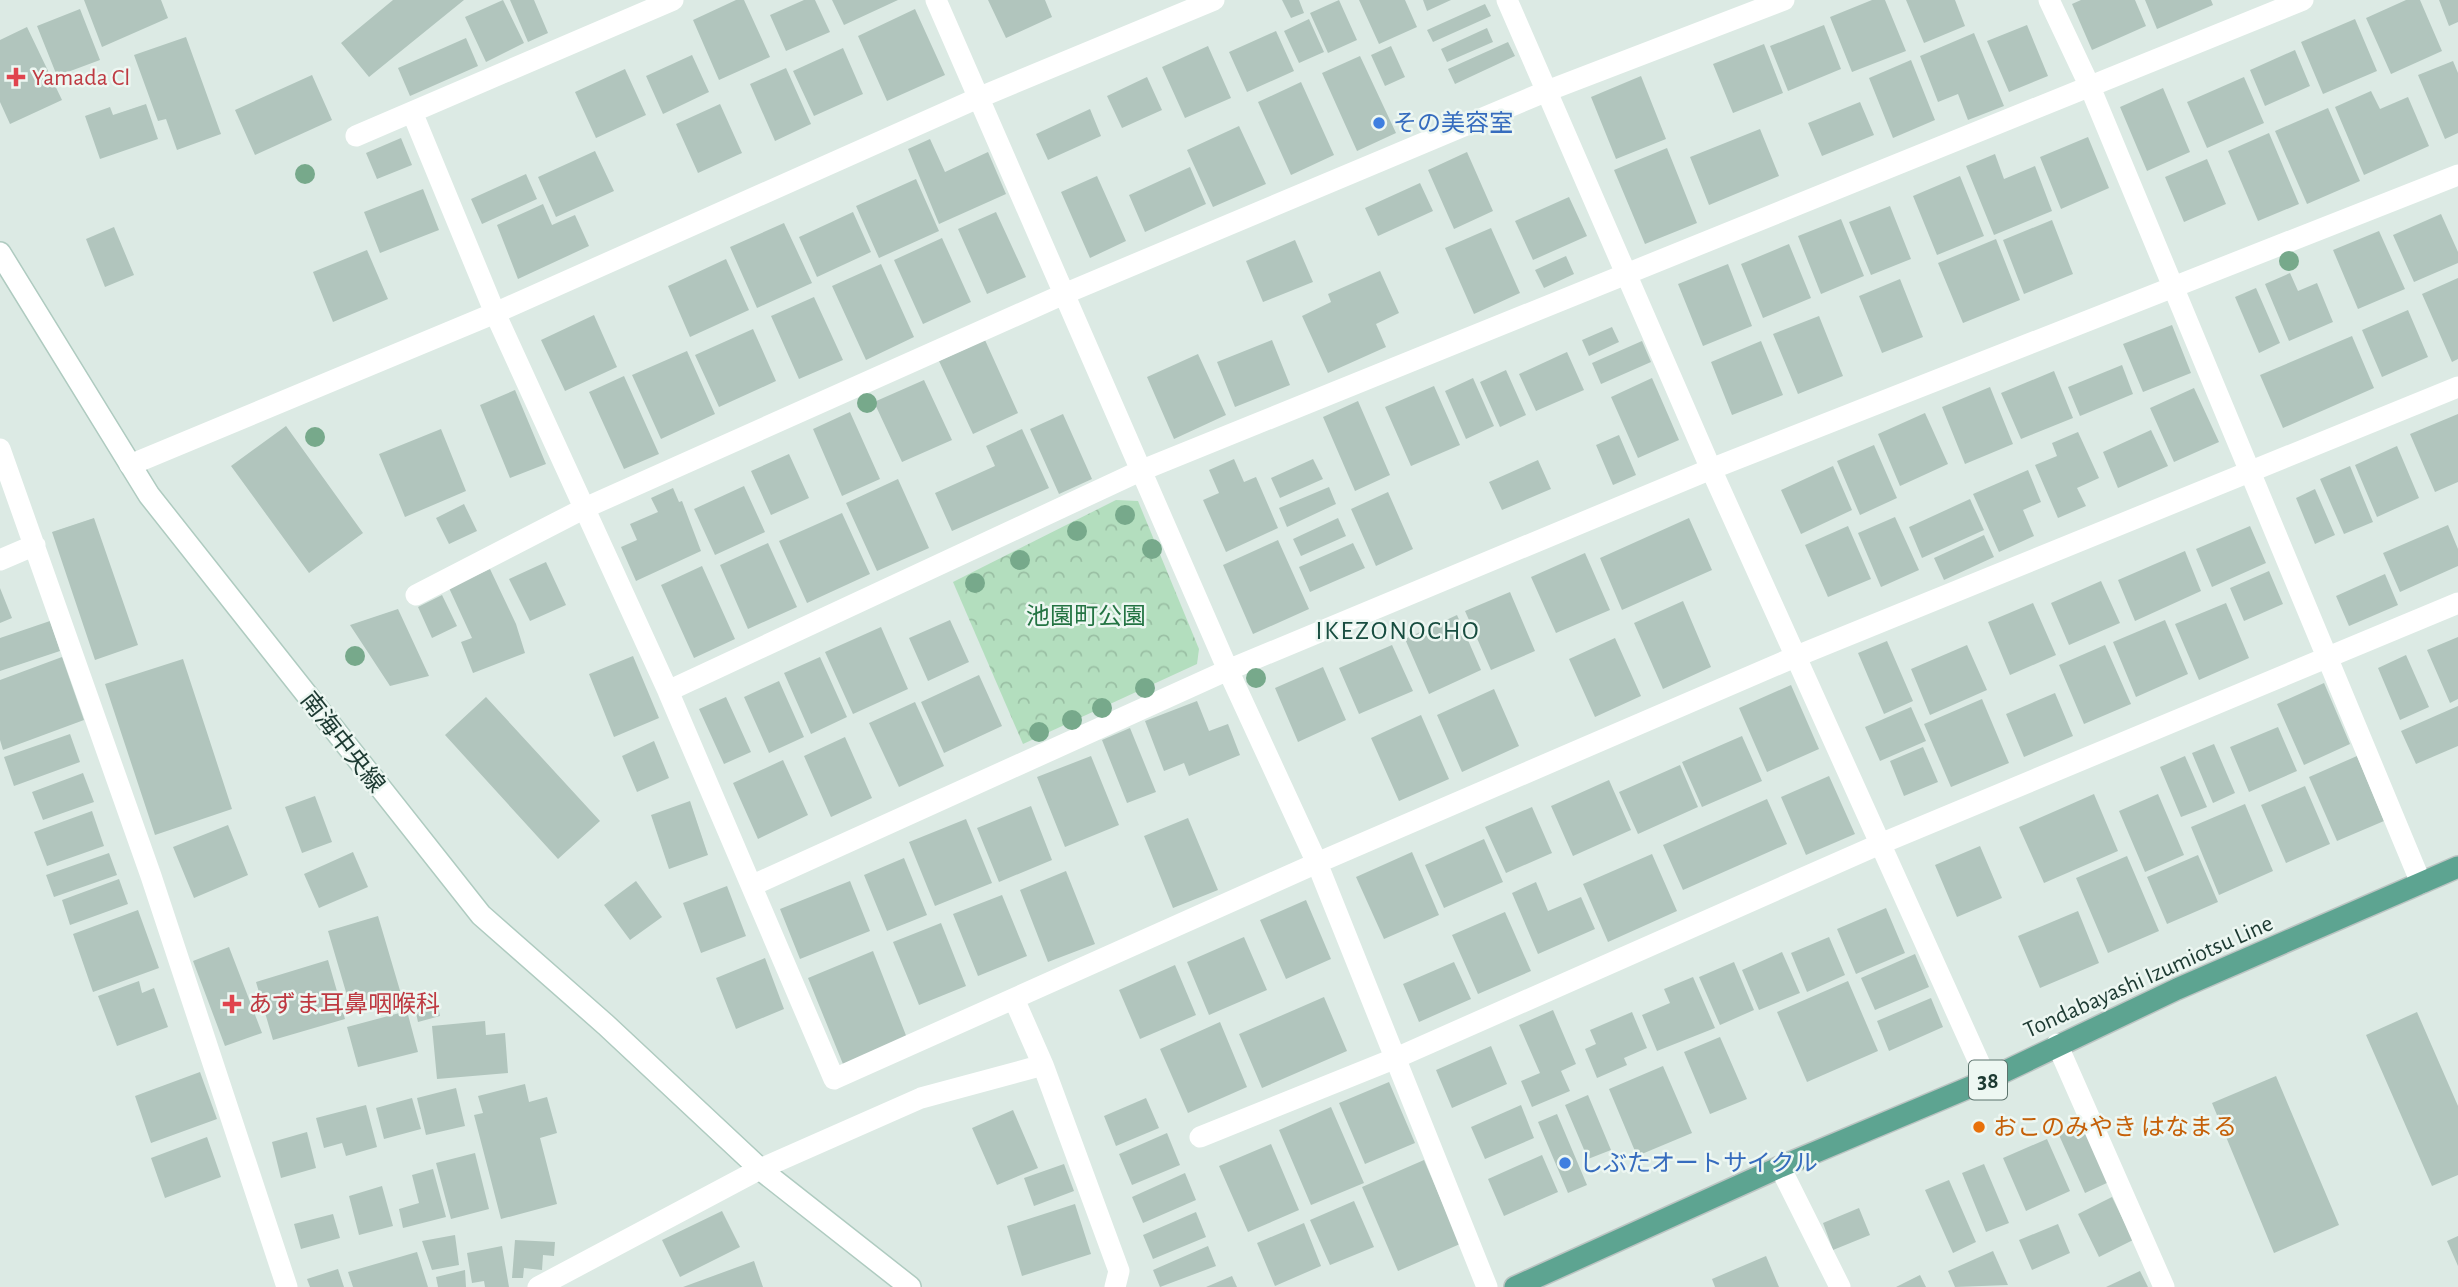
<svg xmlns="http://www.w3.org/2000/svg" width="2458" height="1287" font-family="'Alegreya Sans','Noto Sans JP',sans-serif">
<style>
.forest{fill:url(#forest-crowns)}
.building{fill:#b1c5bd}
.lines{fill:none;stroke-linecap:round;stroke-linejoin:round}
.secondary-casing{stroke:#afcbc0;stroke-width:24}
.primary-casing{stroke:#bbc4c2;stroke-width:24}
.street{stroke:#fff;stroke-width:21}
.secondary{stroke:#fff;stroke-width:21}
.primary{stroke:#5da491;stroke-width:21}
.tree{fill:#77a98b}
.health-dot{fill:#e0444e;stroke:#edf7f2;stroke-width:2.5}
.shop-dot{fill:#3f7fe0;stroke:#edf7f2;stroke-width:2.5}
.food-dot{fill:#e8710a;stroke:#edf7f2;stroke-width:2.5}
.labels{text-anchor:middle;stroke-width:5;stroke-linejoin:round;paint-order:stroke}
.shield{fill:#edf7f2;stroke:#5b736c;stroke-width:2}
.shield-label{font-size:23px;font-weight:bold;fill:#1d3a32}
.health-label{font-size:24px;fill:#be3a42;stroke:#edf7f2;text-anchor:start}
.shop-label{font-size:24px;fill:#366cbe;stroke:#edf7f2;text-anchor:start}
.park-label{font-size:24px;fill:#247443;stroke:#edf7f2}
.street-label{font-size:24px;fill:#1d3a32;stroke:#edf7f2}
.food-label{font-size:24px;fill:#c56008;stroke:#edf7f2;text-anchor:start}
.neighbourhood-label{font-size:26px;letter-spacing:2px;fill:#184d40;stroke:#edf7f2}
</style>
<defs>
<pattern id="forest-crowns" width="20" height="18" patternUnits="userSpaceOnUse" patternTransform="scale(1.75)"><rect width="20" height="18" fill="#b3debe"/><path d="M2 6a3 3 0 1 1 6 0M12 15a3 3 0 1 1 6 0" fill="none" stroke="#9abfa4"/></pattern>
</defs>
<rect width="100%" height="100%" fill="#dceae4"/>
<path class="forest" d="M1116 500 1138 501 1199 649 1197 664 1023 744 953 582Z"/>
<path class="building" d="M84 0H161L168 18 102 47Z
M393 0H464L369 77 341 43Z
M503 0 524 43 486 62 465 17Z
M510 0H534L548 33 528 42Z
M736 0H744L770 57 719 80 693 20Z
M804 0H815L830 32 786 51 770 15Z
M832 0H898L844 25Z
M988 0H1045L1052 17 1006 38Z
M1282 0H1299L1304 13 1291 18Z
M1339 0 1357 40 1328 53 1310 13Z
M1359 0H1405L1417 27 1379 44Z
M1423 0H1451L1427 11Z
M1872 0H1885L1906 51 1852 72 1830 17Z
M1906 0H1955L1965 26 1924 43Z
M2081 0H2135L2146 26 2092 50 2072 4Z
M2145 0H2211L2213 5 2157 29Z
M2406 0H2420L2442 51 2391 74 2366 18Z
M2439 0H2458V22L2449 26Z
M1485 4 1491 16 1433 42 1427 30Z
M80 9 100 60 57 76 37 26Z
M915 9 945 75 887 101 858 36Z
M1309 19 1324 52 1299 63 1284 31Z
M2355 19 2377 71 2323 94 2301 42Z
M1824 25 1841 69 1788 91 1770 46Z
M2027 25 2048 76 2009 92 1987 41Z
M27 27 62 100 10 124 0 102V40Z
M1487 28 1493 42 1447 62 1441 49Z
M1276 31 1294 71 1247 92 1229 52Z
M1974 33 2004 106 1968 120 1958 94 1938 102 1920 56Z
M186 37 221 134 177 150 166 119 158 121 134 55Z
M466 38 478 66 410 96 398 68Z
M1508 42 1515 56 1455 84 1448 69Z
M1764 44 1783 93 1733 113 1713 64Z
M1208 46 1231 98 1185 118 1162 67Z
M1391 46 1405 77 1385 86 1371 55Z
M843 48 863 94 814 116 793 71Z
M2295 50 2310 86 2265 106 2250 70Z
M692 55 709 92 663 114 646 76Z
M1360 56 1396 133 1357 151 1322 73Z
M1911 60 1935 120 1893 138 1869 78Z
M2453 61 2458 73V133L2445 139 2418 75Z
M786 68 811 124 775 141 750 84Z
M625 69 646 115 596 138 575 92Z
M312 75 332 120 255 155 235 110Z
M1641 76 1666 139 1616 159 1591 97Z
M1147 77 1162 110 1122 128 1107 96Z
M2244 77 2264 123 2207 148 2187 102Z
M1301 82 1334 155 1291 175 1258 102Z
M2163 88 2190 152 2147 171 2120 107Z
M2371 91 2380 109 2408 97 2429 146 2364 175 2335 107Z
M1860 102 1874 135 1822 156 1808 123Z
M146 104 158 139 100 159 85 116 110 107 113 115Z
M720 104 742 153 698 173 676 124Z
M2328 108 2360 181 2307 204 2275 131Z
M1090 109 1101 136 1048 160 1036 134Z
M1239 126 1266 184 1213 207 1187 150Z
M1760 129 1779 176 1709 205 1690 157Z
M2269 133 2299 204 2258 221 2228 151Z
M2088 137 2109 188 2061 209 2040 157Z
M401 138 412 165 377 179 366 153Z
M930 139 945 172 988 152 1006 194 939 224 908 149Z
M1667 148 1697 223 1645 244 1614 170Z
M595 151 614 191 556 217 538 177Z
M1467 152 1493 211 1454 229 1428 170Z
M1995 154 2004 179 2035 166 2052 211 1994 235 1966 166Z
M2207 159 2226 204 2184 222 2165 177Z
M1190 167 1206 204 1145 232 1129 195Z
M526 174 537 199 482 224 471 199Z
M1097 176 1126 241 1090 258 1061 192Z
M1960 176 1984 236 1937 255 1913 196Z
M916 179 939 231 879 258 856 206Z
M1420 183 1433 211 1378 236 1365 208Z
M423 189 439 230 380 253 364 212Z
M1569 197 1587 236 1533 260 1515 221Z
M543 204 552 225 575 215 589 246 518 279 497 225Z
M1890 206 1911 259 1871 275 1849 222Z
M853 212 871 252 817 277 799 237Z
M996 212 1026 277 987 294 958 229Z
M2441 214 2458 252V263L2414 282 2393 235Z
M1841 219 1864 276 1821 294 1798 236Z
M2052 220 2073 274 2024 294 2003 240Z
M784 223 812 283 757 308 730 247Z
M114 227 134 275 105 287 86 239Z
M1491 228 1520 293 1474 314 1445 248Z
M2379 231 2405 289 2358 309 2333 250Z
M942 238 971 302 923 324 894 260Z
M1996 239 2020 300 1963 323 1938 263Z
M1295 240 1313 282 1263 302 1246 261Z
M1789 244 1811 298 1763 318 1741 264Z
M367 250 388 299 333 322 313 272Z
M1566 256 1574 274 1544 288 1535 270Z
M726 259 749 310 690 337 668 286Z
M881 264 914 337 866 360 832 286Z
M1728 264 1752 326 1703 346 1678 284Z
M1380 271 1399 313 1376 324 1386 347 1328 373 1302 316 1331 302 1328 294Z
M2290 273 2298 291 2317 283 2333 322 2289 341 2265 284Z
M2458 278V359L2452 362 2422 294Z
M1900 279 1923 337 1882 353 1859 296Z
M2256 288 2280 343 2259 353 2235 297Z
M814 297 843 360 799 379 771 316Z
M2408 310 2428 357 2382 377 2362 330Z
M594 315 617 367 565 391 541 340Z
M1819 316 1843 376 1798 394 1773 334Z
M2172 325 2191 373 2143 392 2123 344Z
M1612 327 1619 342 1589 356 1582 340Z
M753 329 776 381 719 407 695 355Z
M2352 336 2374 388 2283 428 2260 375Z
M985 340 1018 413 973 434 939 361Z
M1272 340 1290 385 1235 407 1217 362Z
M1642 341 1651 362 1601 384 1592 363Z
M1761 341 1783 395 1732 415 1711 362Z
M687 351 715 414 661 439 632 375Z
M1567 352 1584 390 1536 411 1519 374Z
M1198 354 1226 415 1174 439 1147 377Z
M2122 365 2133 394 2080 416 2068 387Z
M1506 370 1526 415 1500 427 1480 382Z
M2054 371 2073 418 2021 439 2001 393Z
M624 376 659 454 624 469 589 392Z
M1473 378 1494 426 1466 439 1445 391Z
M1652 378 1679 440 1638 458 1611 397Z
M924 380 952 440 902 462 874 402Z
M1434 386 1460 445 1411 466 1385 407Z
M1990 387 2013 444 1965 464 1942 407Z
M2194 388 2219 442 2174 462 2150 408Z
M515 390 546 464 510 478 480 405Z
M1358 401 1390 475 1355 491 1323 417Z
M850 412 880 479 842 496 813 429Z
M1925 413 1948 464 1900 486 1878 434Z
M1063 414 1092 479 1059 494 1030 429Z
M2458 414V482L2435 492 2410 434Z
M286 426 363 533 309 573 231 466Z
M441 429 466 491 405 517 379 454Z
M1022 429 1049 488 952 531 935 493 995 466 986 446Z
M2151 430 2168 466 2118 488 2103 452Z
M2078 432 2099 478 2077 488 2086 506 2058 518 2035 465 2057 456 2052 443Z
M1619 435 1636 475 1613 485 1596 445Z
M1874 445 1897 498 1860 515 1837 461Z
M2397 446 2419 498 2377 517 2355 465Z
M789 454 809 498 771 515 751 471Z
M1234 459 1244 482 1256 477 1278 528 1226 552 1203 500 1219 493 1209 470Z
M1313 459 1323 479 1280 498 1271 478Z
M1538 460 1551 489 1502 510 1489 482Z
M1833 466 1852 510 1801 534 1781 490Z
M2350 466 2373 522 2344 534 2320 479Z
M2028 470 2041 502 2023 510 2034 536 1999 552 1973 494Z
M898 479 929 548 877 571 846 503Z
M744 486 765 532 715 555 694 509Z
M1329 487 1336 504 1287 527 1279 508Z
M673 488 679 502 682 501 701 551 636 581 621 547 637 540 630 524 658 512 651 498Z
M2315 489 2335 535 2315 544 2296 498Z
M1388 492 1413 549 1376 566 1351 509Z
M1970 499 1984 530 1922 558 1909 527Z
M464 504 477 531 449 544 436 518Z
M842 513 870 574 807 603 779 541Z
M1895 517 1919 570 1881 587 1858 533Z
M94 518 138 645 95 660 52 532Z
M1338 518 1346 536 1301 556 1293 539Z
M1689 518 1712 570 1622 610 1600 558Z
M2448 525 2458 549V566L2400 592 2383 553Z
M1848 526 1871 579 1828 597 1805 545Z
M2250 526 2266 563 2212 587 2196 549Z
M1984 535 1994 557 1944 580 1934 558Z
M1278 540 1309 609 1253 634 1223 565Z
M768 543 797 607 748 629 720 565Z
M1353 543 1365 568 1310 592 1299 567Z
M2185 551 2201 591 2135 621 2118 580Z
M1585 553 1610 610 1556 633 1531 577Z
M546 562 566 605 530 621 509 579Z
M702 566 735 639 694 658 661 585Z
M490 569 516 624 525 653 473 673 461 642 472 638 449 588Z
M2269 571 2283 604 2244 621 2230 588Z
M2385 574 2398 605 2349 626 2336 596Z
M2101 581 2120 623 2069 645 2051 603Z
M0 588 12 618 0 623Z
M1510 592 1535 651 1491 670 1465 611Z
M442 595 457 626 432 638 418 607Z
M1683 601 1711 667 1663 689 1634 623Z
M2033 603 2056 655 2010 675 1988 622Z
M2226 603 2249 658 2199 680 2175 624Z
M398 609 429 676 390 686 350 625Z
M1457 615 1481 670 1429 694 1405 639Z
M950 620 969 662 928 681 909 638Z
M2165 620 2188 674 2136 697 2113 642Z
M50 621 60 651 0 671V638Z
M881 627 908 689 853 714 825 652Z
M2458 637V699L2450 703 2427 650Z
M1615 638 1641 696 1595 717 1569 659Z
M1887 641 1913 701 1884 714 1858 653Z
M1392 645 1413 691 1359 714 1339 668Z
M1967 645 1987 690 1930 715 1911 669Z
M2105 645 2131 704 2084 724 2059 665Z
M2406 655 2429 707 2400 720 2378 668Z
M633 656 659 718 614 737 589 674Z
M62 657 84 720 3 750 0 740V680Z
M820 657 847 717 811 734 784 673Z
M183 659 232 809 155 835 105 684Z
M1323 667 1346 720 1298 742 1275 688Z
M979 675 1002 726 944 753 921 702Z
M779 681 804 737 769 753 744 697Z
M2324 683 2350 744 2304 765 2277 704Z
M1791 685 1819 749 1767 772 1739 708Z
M1494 689 1519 746 1462 772 1437 715Z
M2055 693 2073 736 2024 757 2006 714Z
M486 697 600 821 558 859 445 735Z
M726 697 751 752 724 764 699 709Z
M1982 699 2009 763 1951 787 1924 724Z
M1197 701 1209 731 1228 724 1240 755 1189 776 1184 763 1164 771 1145 721Z
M915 702 944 766 899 787 869 723Z
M2458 706V746L2416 764 2401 731Z
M1911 707 1926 741 1880 761 1865 727Z
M1421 715 1449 779 1399 801 1371 738Z
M2278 727 2297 771 2249 792 2230 747Z
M1130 728 1156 792 1127 803 1102 740Z
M70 734 80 762 14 786 4 757Z
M1742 736 1762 781 1702 807 1682 762Z
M845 737 872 798 831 817 804 756Z
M654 741 669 778 637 792 622 756Z
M2214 744 2235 793 2213 803 2192 753Z
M1923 747 1938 782 1904 796 1890 761Z
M1091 756 1119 825 1065 847 1037 777Z
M2185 756 2207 807 2181 817 2160 767Z
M2357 756 2384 821 2337 841 2309 777Z
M783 760 808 815 758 839 733 783Z
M1680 765 1698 807 1638 834 1619 792Z
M83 773 94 802 43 820 32 792Z
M1829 776 1855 834 1806 855 1781 797Z
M1609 780 1631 830 1573 856 1551 806Z
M2305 786 2330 844 2286 863 2261 805Z
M2094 794 2118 851 2044 883 2019 827Z
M2158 794 2184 855 2145 872 2119 811Z
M315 796 332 842 302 853 285 807Z
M1767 799 1787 844 1683 890 1663 845Z
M690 801 708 855 669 869 651 815Z
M2245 804 2273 871 2219 895 2191 827Z
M1031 806 1052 860 999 882 977 828Z
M1532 807 1552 853 1506 873 1485 827Z
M92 811 104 846 47 866 34 832Z
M1188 818 1218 890 1173 908 1144 836Z
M966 819 992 883 935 906 909 842Z
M228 825 248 875 194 898 173 847Z
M1484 839 1503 882 1444 908 1425 865Z
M1980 846 2002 898 1957 917 1935 865Z
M353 852 368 887 319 908 304 874Z
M1412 852 1439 915 1384 939 1356 877Z
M109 853 117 875 54 897 46 875Z
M1652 854 1677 911 1608 942 1583 884Z
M2198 855 2218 902 2167 924 2147 877Z
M2127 856 2159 931 2108 953 2076 878Z
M904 858 927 915 887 931 864 875Z
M1066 871 1095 944 1048 962 1020 890Z
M119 879 128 904 70 925 62 900Z
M636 881 662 917 630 940 604 905Z
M850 881 870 931 800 959 780 909Z
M1536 882 1548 911 1581 897 1595 929 1538 954 1512 893Z
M727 886 746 936 701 953 683 903Z
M1002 895 1027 956 978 976 953 914Z
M1306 900 1331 959 1286 979 1260 920Z
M1886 908 1905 953 1856 974 1837 929Z
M138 910 159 968 93 992 73 934Z
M2078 911 2099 963 2040 988 2018 936Z
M1505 912 1531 971 1478 994 1452 935Z
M378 916 401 994 351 1009 328 931Z
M941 923 966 986 919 1005 893 942Z
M1244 937 1267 990 1209 1015 1187 962Z
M1829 937 1845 975 1807 992 1791 953Z
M229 947 262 1033 225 1046 193 961Z
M873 951 907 1038 843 1064 808 978Z
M1782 952 1800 993 1759 1010 1742 970Z
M1915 954 1929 987 1875 1010 1861 978Z
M765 958 784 1009 736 1029 716 978Z
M328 960 345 1019 273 1040 256 982Z
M1454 962 1471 999 1419 1022 1403 984Z
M1734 962 1754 1010 1720 1025 1699 977Z
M1175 965 1196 1015 1140 1039 1119 990Z
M1693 977 1715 1028 1657 1051 1642 1015 1670 1003 1664 989Z
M139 981 142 993 154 988 168 1027 117 1046 98 996Z
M1848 981 1878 1051 1807 1082 1777 1012Z
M1324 997 1347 1051 1262 1088 1239 1034Z
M436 998 440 1016 418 1022 414 1004Z
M1931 998 1943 1027 1889 1051 1877 1021Z
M1553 1010 1576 1064 1561 1071 1570 1091 1532 1107 1521 1081 1540 1073 1519 1025Z
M407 1011 418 1052 358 1067 347 1027Z
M1632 1012 1647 1048 1624 1058 1627 1065 1597 1078 1585 1049 1596 1044 1590 1030Z
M2417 1012 2458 1106V1175L2432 1186 2366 1035Z
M485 1021 486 1035 505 1033 508 1073 437 1079 432 1026Z
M1220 1022 1247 1087 1188 1113 1160 1049Z
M1720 1037 1747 1099 1710 1114 1684 1052Z
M1491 1046 1507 1084 1452 1108 1436 1070Z
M1663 1066 1692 1133 1637 1156 1609 1089Z
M200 1072 217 1119 151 1143 135 1096Z
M2276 1076 2339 1225 2274 1253 2212 1103Z
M1389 1082 1415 1143 1365 1164 1339 1103Z
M525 1084 529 1102 547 1097 557 1133 540 1138 557 1204 501 1219 474 1115 483 1113 478 1096Z
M456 1088 465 1126 426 1135 417 1098Z
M1588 1095 1611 1150 1588 1159 1565 1105Z
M412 1098 421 1129 384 1139 376 1108Z
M1146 1098 1159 1128 1116 1146 1104 1116Z
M366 1105 377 1147 346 1156 342 1143 324 1148 316 1118Z
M1521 1105 1534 1138 1485 1159 1471 1127Z
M1331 1107 1364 1183 1311 1205 1279 1130Z
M1013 1110 1038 1168 997 1185 972 1128Z
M1557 1114 1587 1185 1568 1193 1538 1122Z
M2081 1122 2109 1182 2085 1193 2058 1133Z
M307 1132 316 1168 281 1178 272 1142Z
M1167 1133 1180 1165 1132 1185 1119 1154Z
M207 1137 221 1177 165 1198 151 1158Z
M2047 1139 2070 1191 2026 1211 2003 1158Z
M1271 1144 1299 1210 1248 1232 1219 1166Z
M475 1153 489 1209 451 1219 436 1163Z
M1542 1155 1558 1192 1504 1216 1488 1179Z
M1424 1160 1460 1244 1398 1271 1362 1187Z
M1064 1164 1074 1191 1034 1206 1024 1178Z
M1984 1164 2009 1223 1986 1232 1962 1173Z
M433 1169 446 1217 403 1228 399 1209 419 1203 412 1175Z
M1185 1173 1196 1200 1143 1223 1132 1197Z
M1949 1180 1976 1242 1953 1253 1925 1190Z
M382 1186 393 1226 359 1235 349 1196Z
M2112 1197 2133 1240 2099 1257 2078 1214Z
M1354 1201 1374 1247 1330 1265 1310 1220Z
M1075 1204 1091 1254 1022 1276 1007 1226Z
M1859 1208 1870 1235 1833 1250 1823 1223Z
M722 1211 740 1247 680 1277 662 1240Z
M1196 1212 1206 1237 1153 1259 1143 1235Z
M333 1214 340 1238 301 1249 294 1224Z
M1304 1223 1321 1266 1275 1286 1257 1243Z
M2058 1224 2070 1253 2032 1270 2019 1240Z
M455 1235 459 1265 432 1270 422 1241Z
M2458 1236V1266L2447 1241Z
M515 1240 555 1242 554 1256 543 1255 542 1270 524 1268 523 1278H512Z
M502 1246 509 1287H485L484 1281 472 1283 467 1253Z
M1208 1246 1216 1266 1160 1287 1153 1270Z
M1993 1251 2008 1285 1955 1287 1948 1271Z
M417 1252 428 1287H353L348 1272Z
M1766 1256 1779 1287H1715L1712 1279Z
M754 1261 763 1287H683Z
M338 1269 344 1287H310L307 1279Z
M465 1270 466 1287H438L436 1277Z
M2140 1271 2148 1287H2106Z
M1920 1275 1926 1287H1896Z
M1232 1276 1237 1287H1206Z"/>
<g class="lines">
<g class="secondary-casing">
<path id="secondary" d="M0 253 149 495 481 915 606 1025 760 1169 910 1287"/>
</g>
<g class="primary-casing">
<path id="primary" d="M1515 1287 1780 1167 1987 1080 2177 989 2458 867"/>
</g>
<path class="street" d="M936 0 1228 670 1317 863 1487 1287
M1507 0 1711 469 1987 1080
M2049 0 2090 87 2421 883
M412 112 495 313 668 691 834 1079 1317 863 1797 656 2458 387
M356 136 673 0
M0 449 151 876 287 1287
M130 465 495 313 978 98 1214 0
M0 560 35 545
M416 595 587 507 1064 294 1547 91 1784 0
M668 691 1140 471 2303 0
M753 885 1228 670 1711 469 2458 175
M1014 999 1043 1065
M2057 1044 2164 1287
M1200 1137 1396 1058 1880 844 2458 603
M1780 1167 1840 1287
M538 1287 760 1169 921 1098 1043 1065 1119 1271 1115 1287"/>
<use href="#secondary" class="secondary"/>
<use href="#primary" class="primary"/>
</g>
<g class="tree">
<circle cx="305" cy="174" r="10"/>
<circle cx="2289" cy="261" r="10"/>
<circle cx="867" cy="403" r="10"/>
<circle cx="315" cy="437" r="10"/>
<circle cx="1125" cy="515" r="10"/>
<circle cx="1077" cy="531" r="10"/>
<circle cx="1152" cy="549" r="10"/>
<circle cx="1020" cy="560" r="10"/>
<circle cx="975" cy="583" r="10"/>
<circle cx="355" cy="656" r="10"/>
<circle cx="1256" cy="678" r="10"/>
<circle cx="1145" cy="688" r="10"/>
<circle cx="1102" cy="708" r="10"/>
<circle cx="1072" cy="720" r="10"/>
<circle cx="1039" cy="732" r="10"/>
</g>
<g class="health-dot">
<path d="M12.5 66.5h7v7h7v7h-7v7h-7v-7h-7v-7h7z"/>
<path d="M228.5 993.5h7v7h7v7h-7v7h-7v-7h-7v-7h7z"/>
</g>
<g class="shop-dot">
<circle cx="1379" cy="123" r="7"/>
<circle cx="1565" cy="1163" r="7"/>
</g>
<circle class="food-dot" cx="1979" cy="1127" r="7"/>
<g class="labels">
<rect class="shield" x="1969" y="1060.5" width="38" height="39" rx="5"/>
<g class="shield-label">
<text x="1988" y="1088">38</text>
</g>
<g class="health-label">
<text x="32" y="85">Yamada Cl</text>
<text x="248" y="1012">あずま耳鼻咽喉科</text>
</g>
<g class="shop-label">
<text x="1393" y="131">その美容室</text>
<text x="1579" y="1171">しぶたオートサイクル</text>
</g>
<g class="park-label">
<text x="1086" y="624">池園町公園</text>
</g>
<g class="street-label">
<text transform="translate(343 742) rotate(52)" y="8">南海中央線</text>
<text transform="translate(2148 976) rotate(-24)" y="8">Tondabayashi Izumiotsu Line</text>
</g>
<g class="food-label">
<text x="1993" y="1135">おこのみやき はなまる</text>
</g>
<g class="neighbourhood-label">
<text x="1398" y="639">IKEZONOCHO</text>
</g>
</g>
</svg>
